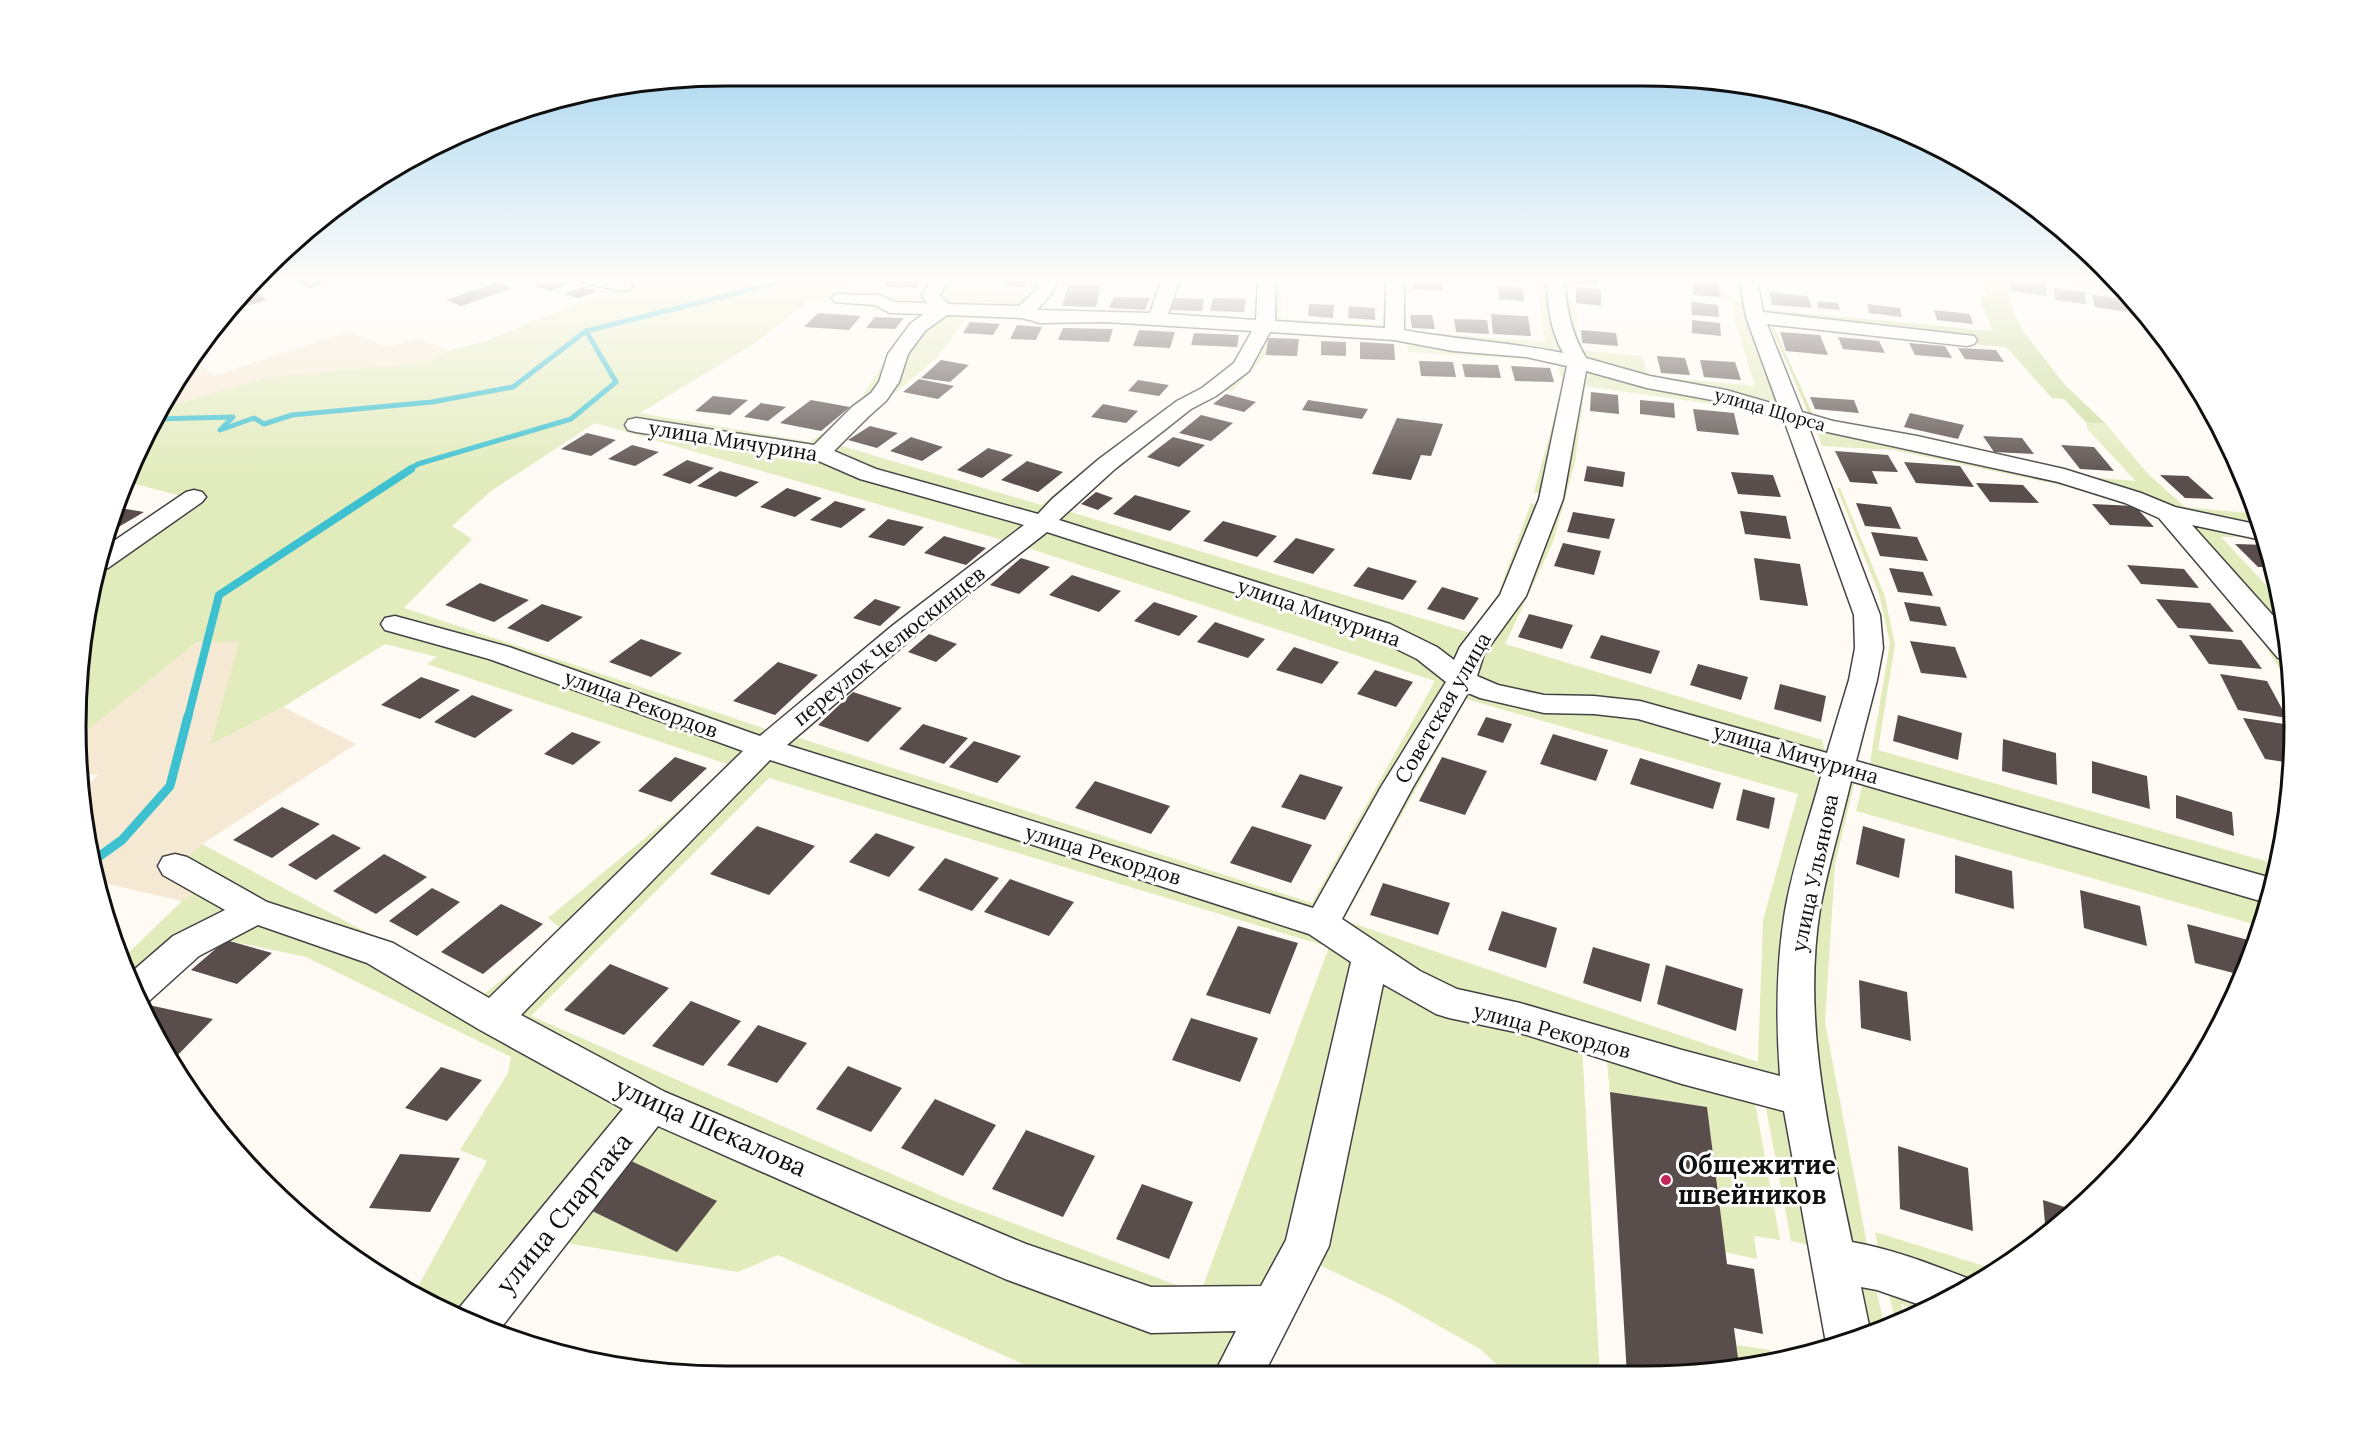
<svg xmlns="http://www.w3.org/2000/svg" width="2370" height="1452" font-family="Lora,serif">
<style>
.farmland{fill:#f6e9d3}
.green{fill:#e2ebbc;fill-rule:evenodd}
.forest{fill:#cbdc9b}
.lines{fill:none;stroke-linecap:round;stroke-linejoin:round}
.stream-far2{stroke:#3dc0cf;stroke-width:5}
.stream-far1{stroke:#3dc0cf;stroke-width:8}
.stream{stroke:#3dc0cf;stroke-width:9}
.building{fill:#594e4c}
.minor-casing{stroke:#434343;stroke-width:3}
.minor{fill:#fff;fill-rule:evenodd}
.poi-dot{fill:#c4255b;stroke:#fff;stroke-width:2}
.labels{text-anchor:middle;stroke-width:6;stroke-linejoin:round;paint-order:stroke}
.far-street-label{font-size:18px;fill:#101010;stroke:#fff}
.street-label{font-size:21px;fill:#101010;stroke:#fff}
.near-street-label{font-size:26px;fill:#101010;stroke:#fff}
.near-poi-label{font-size:26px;font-weight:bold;fill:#101010;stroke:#fff;text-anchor:start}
.rim{fill:none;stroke:#101010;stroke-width:3}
</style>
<rect width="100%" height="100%" fill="#fffaf4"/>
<path class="farmland" d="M348 331 387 347 417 338 450 350 357 405 227 441 125 479 142 438 191 359 215 375Z
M197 642H239L210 745 283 707 356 744 202 844 182 863 202 889 182 901 95 881 87 853 81 791 98 775 80 773 76 739Z"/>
<path class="green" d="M577 279 610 285 615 282 600 279H852L842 292 925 297 935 306 895 304 839 295 934 312 913 324 920 315 870 310 874 304 809 300 757 342 640 413 810 442 851 414 890 353 883 381 814 458 1029 524 1006 541 595 423 491 491 452 526 472 539 404 608 772 731 760 738 493 657 747 749 733 766 427 664 437 657 385 644 283 707 210 745 239 642H197L79 737 76 736 81 641 97 570 205 494 195 493 100 558 102 549 185 497 124 481 143 472 136 471C133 446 148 429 160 409L265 378 430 362 450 350 483 342 611 290Z
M1039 279H1044L1038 292 1017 307 949 304 939 297 940 290 1031 294Z
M1273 279H1282L1281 319 1383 325 1385 279H1392L1391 331 1271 322Z
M1401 279H1403L1406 331 1545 342 1536 279H1549L1550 305 1567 355 1400 333Z
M1561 279H1567L1568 302 1576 303 1578 350 1642 356 1648 376 1755 386 1734 319 1732 300 1720 297V286L1727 295 1743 304 1780 402 1649 380 1584 361 1569 337 1562 308Z
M944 315 1251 331 966 318 937 358 890 397 901 378 907 354 927 328Z
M1269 327 1527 354 1573 364 1543 492 1534 493 1563 384 1557 361 1408 352 1407 341 1271 333 1266 355 1231 392 1223 390Z
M1582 368 1727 398 1760 411 1585 386 1575 462 1553 542 1505 644 1822 740 1827 757 1542 698 1491 686 1469 677 1516 599Z
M1813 415 2088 477 2136 481 2088 430 2086 422 2106 424 2148 474 2185 507 2257 514 2262 530 1873 433Z
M1815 426 1918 445 2063 478 2131 499 2166 514 2267 631 2288 659 2291 687 2258 634 2152 511 2127 499 1893 450 1822 446Z
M835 444 1041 505 1083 473 1042 512 1030 514 874 471 832 452Z
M1837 488H1840L1884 594 1895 644 1878 750 2279 865 2273 886 1878 772 1871 765V756L1890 643 1879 594Z
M1531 503 1539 506 1504 594 1457 670 1432 651 1057 523 1064 510 1470 633 1498 595Z
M2177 517 2256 537H2221L2283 603 2284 613H2275L2285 626 2287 644Z
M1043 529 1376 632 1453 680 1316 916 775 745ZM1025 547 1435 681 1312 903 790 735Z
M1465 688 1642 715 1825 768 1782 1082 1450 992 1332 924ZM1466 699 1798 794 1763 920 1758 1062 1343 920Z
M765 758 1318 932 1362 960 1298 1243 1264 1294 1158 1298 658 1096 504 1017ZM769 778 1329 947 1200 1294 949 1199 531 1016Z
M730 768 494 1010 265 908 182 863 202 844 483 995 563 930 548 918Z
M1849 775 1856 776 1835 864 1825 1022 1870 1260 1848 1254 1808 1025 1816 913Z
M1864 778 2270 895 2260 926 1856 811Z
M202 889 243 914 180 944 132 986 121 960 182 901Z
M253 919 375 960 636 1108 470 1319 415 1292 487 1161 460 1150 508 1073 511 1057 306 957 226 940 195 952 141 1005 137 995 189 948Z
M1379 970 1582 1046 1600 1376H1509L1480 1349 1391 1299 1315 1263Z
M1606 1053 1755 1102 1780 1240 1754 1236 1757 1259 1725 1252 1707 1107 1610 1092Z
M1765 1103 1787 1111 1809 1245 1791 1241Z
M652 1116 1017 1274 1254 1319 1223 1376H1050L778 1255 738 1272 554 1241Z
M1875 1232 1997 1270 1966 1291 1881 1262Z
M1853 1273 1873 1276 1885 1328 1866 1336Z
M1885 1279 1947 1300 1922 1311 1901 1304 1904 1319 1896 1323Z
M1737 1345 1770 1350 1772 1359 1739 1365Z"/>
<path class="forest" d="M1979 279H2008L2013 312 2024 332 2064 384 2106 424 2086 422 2064 399 2052 398 2006 347 1774 327 1813 415 1811 419 1768 320 1767 310 1993 331 1979 296H1987Z
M2035 279H2112L2116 280 2129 295Z"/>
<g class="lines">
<path class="stream-far2" d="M154 419 233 417 220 430 254 418 264 424 292 415 432 402 513 387 586 331
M408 470 418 464 571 419 616 382 586 331 769 285 782 279"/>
<path class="stream-far1" d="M188 717 219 595 411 469"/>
<path class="stream" d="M90 863 122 840 170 786 188 716"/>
</g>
<path class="building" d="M307 279H331L335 280 310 288 297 282Z
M554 279 572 283 551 291 534 286Z
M891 279H924L917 288 885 286Z
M1006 279H1028L1025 287 1003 286Z
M1412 279H1442L1443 290 1413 289Z
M1498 279H1522V283L1498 281Z
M1573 279H1597L1598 285 1573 284Z
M1693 279 1719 281 1720 297 1693 295Z
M2011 279 2046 282 2047 296 2011 291Z
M497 282 513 288 461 306 446 300Z
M1068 285H1101L1096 307 1062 306Z
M582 287 597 291 579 298 564 294Z
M1498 287 1523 288 1524 301 1499 299Z
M1576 287 1601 289V306L1576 303Z
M2054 288 2085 292 2086 304 2055 300Z
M1769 292 1808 296 1812 308 1772 305Z
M256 293 268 300 238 308 234 306 242 297Z
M2092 295 2124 299 2128 312 2095 307Z
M1114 297 1150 298 1145 310 1109 308Z
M1173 298 1204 299 1202 311 1170 310Z
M1213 298 1246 299 1244 312 1210 311Z
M1817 301 1838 303 1840 310 1818 308Z
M1691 302 1718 305 1719 317 1692 315Z
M1309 304 1334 305 1333 318 1308 316Z
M1867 304 1900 308 1902 317 1869 313Z
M1349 306 1375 308V320L1348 318Z
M1934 310 1970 314 1973 324 1937 320Z
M818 313 861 316 849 330 804 327Z
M1491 314 1528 316 1531 336 1493 334Z
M1410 315H1432L1435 329 1412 328Z
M875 317 904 318 895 329 866 328Z
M1454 319 1487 320 1489 334 1456 332Z
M1692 320 1720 323 1721 336 1692 333Z
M970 322 1000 324 993 335 963 333Z
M1017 325 1042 327 1036 340 1010 339Z
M1063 328 1113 329 1109 342 1058 340Z
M1139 330 1175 332 1170 348 1133 346Z
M1581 330 1616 333 1618 346 1582 343Z
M1780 332 1820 335 1828 355 1786 351Z
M1194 333 1239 335 1237 347 1191 345Z
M1838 337 1879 341 1885 353 1843 349Z
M1268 338 1299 339 1297 356 1266 355Z
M1321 341 1346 342V356L1321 355Z
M1360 342 1394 344 1395 360 1360 359Z
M1909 343 1945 346 1952 358 1915 355Z
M1958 348 1996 350 2004 362 1965 359Z
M1657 356 1685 358 1690 375 1661 373Z
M941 360 969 365 950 382 921 378Z
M1700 360 1735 362 1741 380 1704 377Z
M1419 361 1453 362 1456 377 1421 376Z
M1462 364 1498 365 1501 378 1465 377Z
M1511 366 1550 368 1554 382 1515 381Z
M919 379 954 386 938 399 903 392Z
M1138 380 1169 385 1159 396 1128 391Z
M1591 392 1618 395 1619 414 1590 411Z
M1226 394 1256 402 1244 412 1213 404Z
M713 396 748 400 730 415 695 411Z
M1810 397 1854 400 1859 413 1815 409Z
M811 400 850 407 821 431 780 423Z
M1308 400 1368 409 1362 419 1302 410Z
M1640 400 1674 403 1675 418 1640 414Z
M761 403 786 407 768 421 744 417Z
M1103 404 1138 411 1126 423 1091 417Z
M1693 409 1734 413 1739 435 1697 431Z
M1910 413 1964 425 1958 439 1904 427Z
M1201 415 1233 423 1211 441 1179 433Z
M1397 418 1443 424 1431 456 1421 455 1411 480 1372 474Z
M870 426 898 433 877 448 848 440Z
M587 433 616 440 591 456 561 449Z
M1983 436 2022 438 2034 454 1994 452Z
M911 437 943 447 922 461 890 451Z
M1173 437 1205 445 1179 467 1147 457Z
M632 445 659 452 635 466 608 459Z
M2061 445 2094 447 2114 471 2080 469Z
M988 448 1013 455 982 478 957 470Z
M1835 451 1888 455 1898 472 1872 471 1878 484 1850 482Z
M687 460 714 468 690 484 662 475Z
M1027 461 1063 472 1038 492 1001 480Z
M1904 462 1960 466 1974 487 1916 483Z
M1587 466 1625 472 1623 487 1584 481Z
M720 471 759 482 736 497 697 486Z
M1731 472 1773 475 1781 497 1738 494Z
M2160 475 2188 476 2214 499 2185 498Z
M1976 483 2023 485 2039 503 1990 502Z
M787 488 822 498 795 517 760 507Z
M1096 492 1113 498 1098 510 1081 504Z
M1135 495 1191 511 1170 531 1113 514Z
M835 501 866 509 841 528 810 520Z
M1856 503 1891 507 1901 529 1865 526Z
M2092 504 2135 506 2154 527 2110 525Z
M113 508 114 507 144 512 105 535Z
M1740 511 1786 516 1791 539 1745 534Z
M1573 512 1615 519 1609 539 1567 532Z
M888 519 924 527 904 546 868 537Z
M1223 521 1277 536 1257 557 1203 541Z
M1871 532 1917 537 1928 561 1880 556Z
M944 536 986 548 966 565 924 553Z
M1296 538 1335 549 1313 574 1273 562Z
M1563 543 1601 551 1594 575 1554 566Z
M2235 544 2266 545 2273 567H2258Z
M1021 558 1050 567 1019 594 990 585Z
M1754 558 1800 564 1808 606 1760 600Z
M2127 565 2184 569 2199 588 2141 584Z
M1368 567 1417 581 1403 600 1353 586Z
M1889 568 1923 572 1933 596 1898 592Z
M1072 575 1121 591 1099 612 1049 595Z
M480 583 529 600 494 622 445 605Z
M1442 587 1479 598 1464 620 1427 609Z
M875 599 901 607 880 626 853 618Z
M2156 599 2210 603 2234 632 2178 628Z
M1154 602 1198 616 1179 636 1134 621Z
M1904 602 1940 607 1947 626 1910 621Z
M542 604 583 617 548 642 507 628Z
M1529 614 1573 625 1562 649 1518 637Z
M1215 622 1265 639 1248 658 1197 642Z
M929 634 957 644 936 662 908 652Z
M1601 635 1660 651 1651 674 1590 658Z
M2189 635 2241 640 2262 669 2209 664Z
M641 639 682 653 651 677 609 662Z
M1910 641 1955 647 1967 678 1921 673Z
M1294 647 1339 662 1322 684 1276 670Z
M778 662 818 675 775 715 733 701Z
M1698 664 1748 677 1741 700 1690 685Z
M1375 670 1413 682 1396 707 1357 694Z
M2220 674 2267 681 2287 718 2238 710Z
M421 677 460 690 420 719 381 705Z
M1780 684 1826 696 1821 722 1774 709Z
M853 692 902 708 868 742 818 725Z
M472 695 513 710 475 738 434 722Z
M1898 715 1962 733 1958 760 1893 741Z
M1486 717 1512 724 1503 743 1477 735Z
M2243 718 2291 725 2294 731 2291 763 2265 759Z
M923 724 968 738 944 764 899 749Z
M572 732 601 742 573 765 544 754Z
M1553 734 1608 750 1596 781 1540 764Z
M2003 739 2056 753 2057 785 2002 771Z
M974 741 1021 756 997 783 949 767Z
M675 757 707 768 671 802 638 791Z
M1442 757 1487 771 1465 815 1419 801Z
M1640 758 1721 783 1713 809 1630 784Z
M2092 761 2147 776 2150 809 2092 793Z
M1300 774 1343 787 1325 820 1281 807Z
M1095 781 1170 806 1151 834 1075 808Z
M1743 789 1775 798 1769 829 1736 820Z
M2176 795 2232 812 2234 836 2176 818Z
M282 807 320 824 272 858 233 840Z
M757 826 815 846 769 895 710 874Z
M1252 826 1312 845 1291 883 1230 863Z
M1863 826 1905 839 1899 878 1856 864Z
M876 833 915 847 889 877 849 862Z
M333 834 361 848 316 880 288 865Z
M384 854 427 877 376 914 333 891Z
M1955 855 2012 871 2014 909 1955 893Z
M945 858 999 878 972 911 918 890Z
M1010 879 1074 902 1049 936 984 912Z
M1383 883 1450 903 1438 935 1370 915Z
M432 888 460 902 417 936 389 921Z
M2080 890 2140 906 2147 946 2084 928Z
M501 904 543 924 483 974 441 952Z
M1502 911 1557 928 1546 968 1488 950Z
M2187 924 2256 942 2245 976 2195 963Z
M1238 926 1298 943 1270 1014 1206 995Z
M226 940 272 953 237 984 191 970Z
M1593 947 1650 964 1641 1002 1583 983Z
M610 964 669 988 624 1035 564 1010Z
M1666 965 1743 989 1736 1031 1657 1004Z
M1859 980 1907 992 1911 1041 1861 1028Z
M691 1001 741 1021 703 1066 652 1046Z
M149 1005 213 1019 170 1063 144 1010Z
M1191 1018 1258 1038 1240 1082 1172 1060Z
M758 1025 807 1043 777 1083 727 1065Z
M848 1066 902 1088 871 1132 816 1109Z
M441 1067 482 1080 447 1121 405 1108Z
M1610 1092 1707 1107 1727 1264 1754 1269 1763 1334 1734 1328 1739 1365 1687 1376H1627Z
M935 1099 996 1125 963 1176 901 1148Z
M1026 1130 1095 1156 1063 1217 992 1189Z
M1898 1146 1968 1168 1973 1231 1900 1209Z
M400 1154 460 1158 430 1212 369 1208Z
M629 1160 717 1201 677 1252 588 1209Z
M1142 1184 1193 1202 1169 1259 1116 1239Z
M2043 1200 2077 1211 2046 1235Z"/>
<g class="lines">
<g class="minor-casing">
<path id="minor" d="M581 279H614L629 282 632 286 629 290 623 291 584 283Z
M931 279H949L940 295 948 304 1019 306 1036 290 1041 279H1059L1050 296 1037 310 1150 313 1162 279H1180L1168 314 1256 320 1258 279H1276L1275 321 1385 328 1386 279H1404V330C1457 340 1510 342 1563 353 1550 329 1548 306 1546 279H1564C1567 310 1570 330 1586 358L1650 376 1726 390 1778 405 1746 317 1739 279H1757L1763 312 1974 336 1977 340 1974 344 1967 346 1767 324 1802 412 1833 421 1917 436 2064 469 2141 493 2175 507 2260 525 2265 540H2262L2192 525 2286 630 2289 660 2278 658 2159 518 2125 503 2058 482 1809 428 1880 615 1883 648 1877 680 1856 761 2275 879 2267 903 1851 781C1841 824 1828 866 1820 909 1802 1022 1829 1132 1852 1242 1893 1249 1933 1265 1972 1280L1975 1286 1929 1308 1877 1290 1861 1287 1871 1335 1853 1343 1827 1348 1826 1343 1784 1111 1682 1084 1520 1033 1449 1018 1436 1014 1383 984 1329 1246 1263 1376H1213L1236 1331 1151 1333 1005 1279 658 1126 497 1333 457 1313 460 1307 623 1109 480 1030 367 963 258 925 199 956 148 1002 141 1004 128 975 173 936 225 910 163 875 158 866 163 857 175 854 187 857 267 902 393 943 489 998 743 751 489 659 385 630 381 624 385 618 395 616 509 647 760 736 892 626 1024 525 860 479 814 459 636 432 628 430 625 425 628 420 636 418 814 445 852 407 871 393 879 382 888 354 911 323 924 314 890 313 875 305 835 302 832 298 835 294 880 295 894 302 927 303 922 296ZM947 315 1022 318 1040 323 1106 322 1252 331 1234 363 1202 388 1177 401 1099 459 1052 499 1038 514 876 469 834 451 868 417 886 401 899 382 908 354 925 331ZM1270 332 1394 340 1453 351 1526 357 1567 366 1539 499 1500 595 1460 647 1454 660 1437 647 1390 624 1059 520 1115 469 1191 409 1216 396 1249 371ZM1586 371 1647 388 1723 402 1784 420 1854 615 1855 648 1849 680 1827 753 1640 701 1594 696 1544 695 1498 685 1477 676 1484 654 1526 596 1563 499ZM1047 532 1370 636 1417 659 1446 682 1381 787 1313 908 787 745 912 638ZM1468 693 1480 698 1544 713 1594 714 1638 719 1822 773C1810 818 1793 864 1785 911 1776 966 1776 1020 1780 1076L1682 1050 1520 1003 1457 989 1420 971 1342 919 1413 787ZM770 760 1309 934 1351 962 1286 1240 1261 1286 1151 1287 1026 1244 665 1092 521 1015Z
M194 490 202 492 206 497 202 502 108 568 97 570 102 549 186 492Z"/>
</g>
<use href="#minor" class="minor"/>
</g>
<linearGradient id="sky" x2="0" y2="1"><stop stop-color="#95cdee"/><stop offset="0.58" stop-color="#fffdfa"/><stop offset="1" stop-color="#fffdfa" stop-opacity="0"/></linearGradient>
<rect width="2370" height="482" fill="url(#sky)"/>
<circle class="poi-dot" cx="1666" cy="1180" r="6"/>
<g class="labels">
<g class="far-street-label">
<text transform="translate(1770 410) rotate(16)" y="6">улица Щорса</text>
</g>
<g class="street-label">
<text transform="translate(733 441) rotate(9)" y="7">улица Мичурина</text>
<text transform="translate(1319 613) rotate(19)" y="7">улица Мичурина</text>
<text transform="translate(889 646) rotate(-39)" y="7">переулок Челюскинцев</text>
<text transform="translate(641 704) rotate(20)" y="7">улица Рекордов</text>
<text transform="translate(1443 708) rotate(-60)" y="7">Советская улица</text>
<text transform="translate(1796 754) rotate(16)" y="7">улица Мичурина</text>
<text transform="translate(1103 855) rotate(17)" y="7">улица Рекордов</text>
<text transform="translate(1815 873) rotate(-78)" y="7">улица Ульянова</text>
<text transform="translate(1552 1031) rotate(15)" y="7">улица Рекордов</text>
</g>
<g class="near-street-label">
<text transform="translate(711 1127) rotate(24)" y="9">улица Шекалова</text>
<text transform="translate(564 1213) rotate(-51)" y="9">улица Спартака</text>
</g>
<g class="near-poi-label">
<text x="1678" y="1174">Общежитие<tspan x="1678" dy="30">швейников</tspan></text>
</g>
</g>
<path d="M0 0H2370V1452H0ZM726 86H1644A640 640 0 0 1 2284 726V726A640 640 0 0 1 1644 1366H726A640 640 0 0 1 86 726V726A640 640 0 0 1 726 86Z" fill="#fff" fill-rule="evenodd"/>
<path class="rim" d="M726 86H1644A640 640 0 0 1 2284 726V726A640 640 0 0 1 1644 1366H726A640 640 0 0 1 86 726V726A640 640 0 0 1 726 86Z"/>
</svg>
